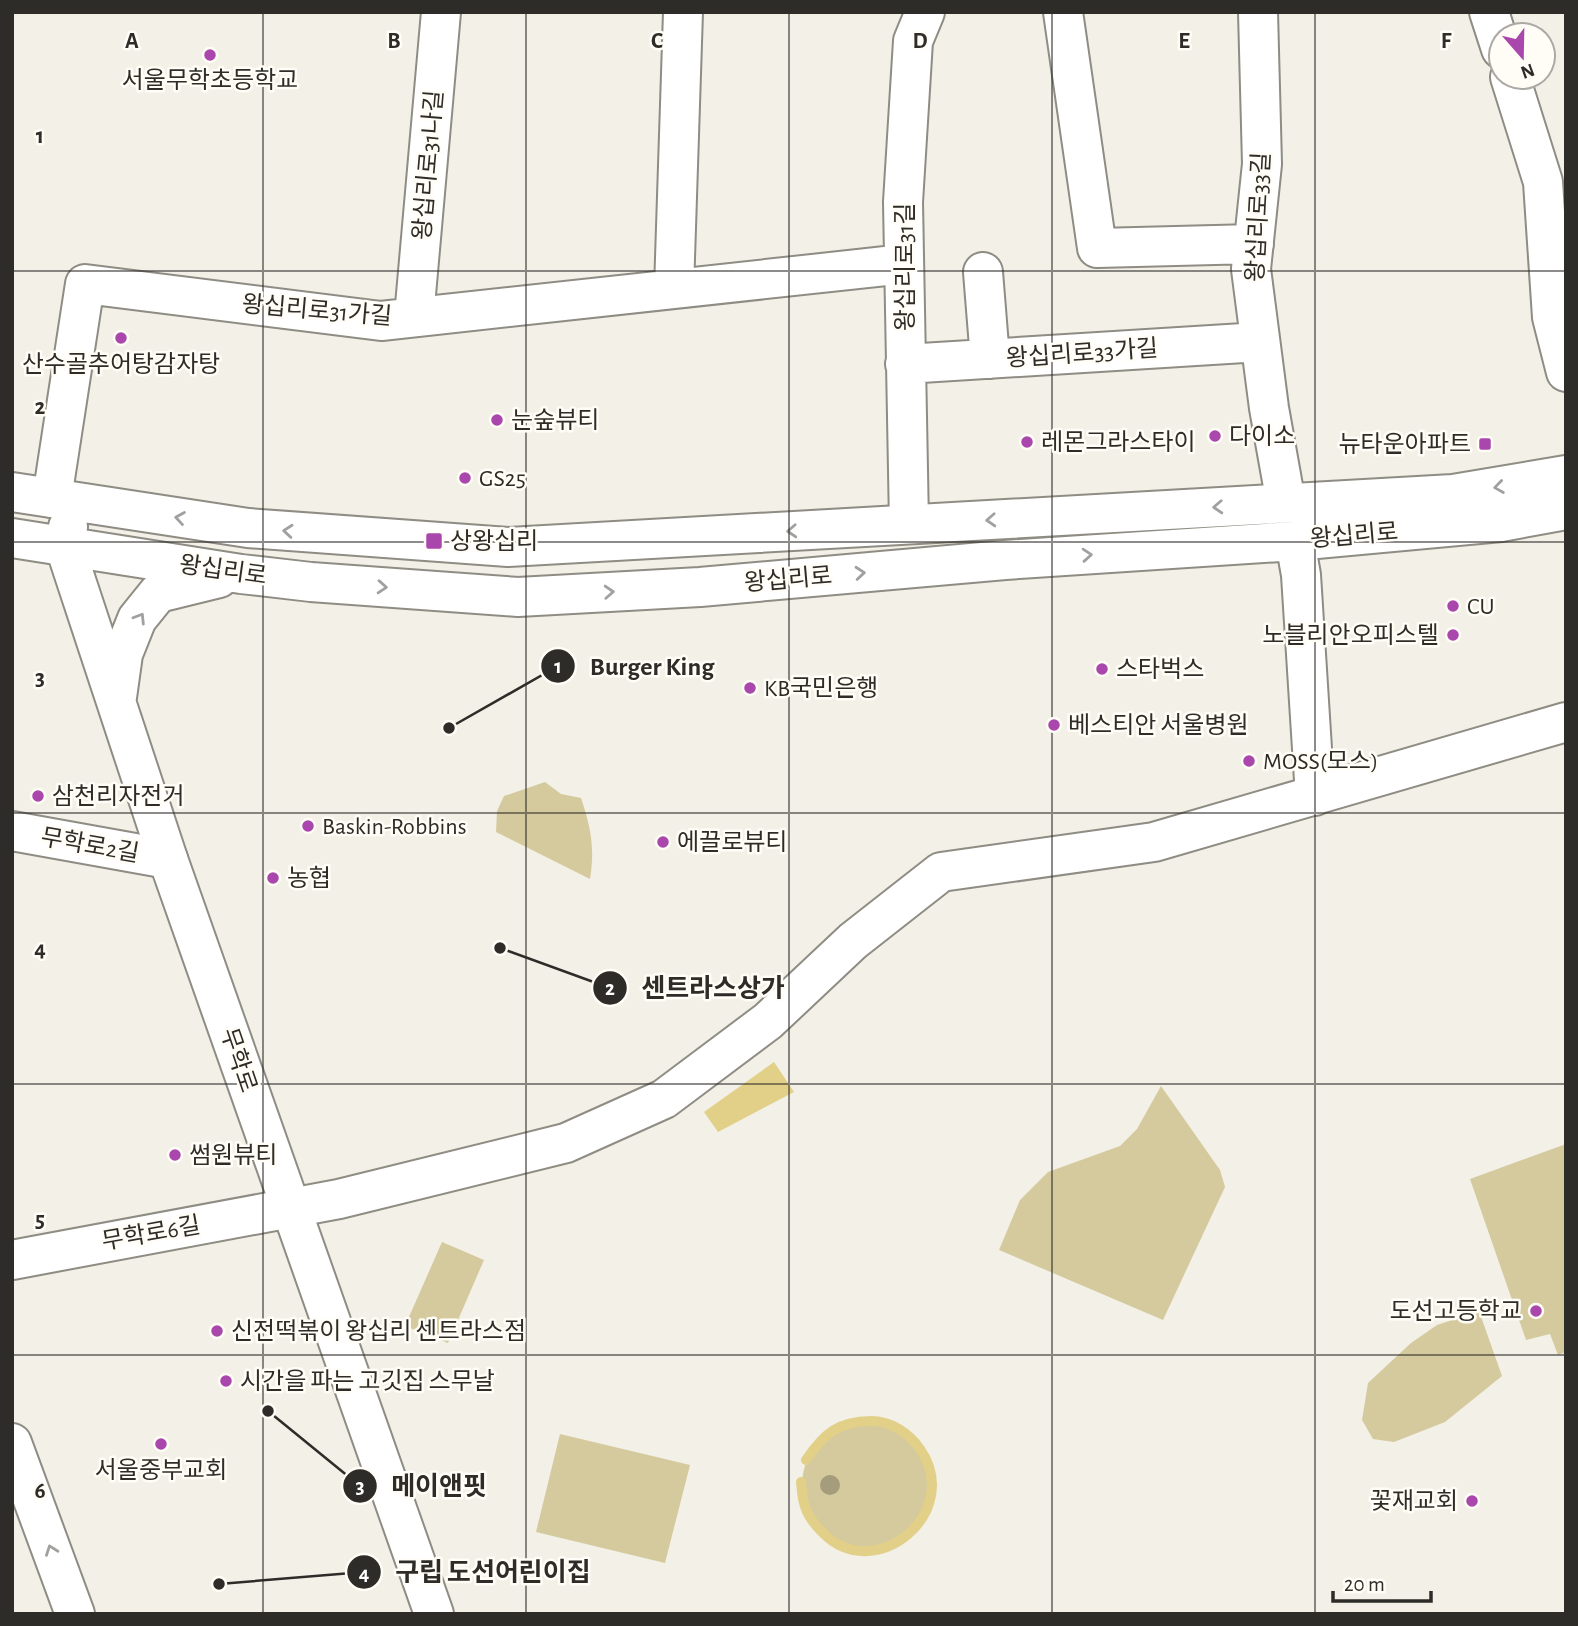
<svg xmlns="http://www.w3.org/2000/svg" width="1578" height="1626" font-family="'Alegreya Sans','Noto Sans KR',sans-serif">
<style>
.green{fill:#d5ca9d}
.water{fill:#e2d089}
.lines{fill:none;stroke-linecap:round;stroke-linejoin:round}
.stream{stroke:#e2d089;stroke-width:10}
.minor-casing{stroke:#8e8c83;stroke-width:42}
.major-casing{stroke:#8e8c83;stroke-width:42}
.minor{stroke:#fff;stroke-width:38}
.major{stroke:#fff;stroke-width:38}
.tree{fill:#a49c7b}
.oneway{stroke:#a0a09e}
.grid{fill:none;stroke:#2d2c28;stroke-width:2;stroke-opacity:0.55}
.poi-dot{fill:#a947ad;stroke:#fffdf6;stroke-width:2.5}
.labels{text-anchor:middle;stroke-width:5;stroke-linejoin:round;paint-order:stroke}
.poi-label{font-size:24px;fill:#2d2c28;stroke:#fffdf6;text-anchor:start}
.street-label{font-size:24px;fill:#2d2c28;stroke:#fffdf6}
.grid-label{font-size:23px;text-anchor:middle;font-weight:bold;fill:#2d2c28;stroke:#fffdf6;stroke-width:5;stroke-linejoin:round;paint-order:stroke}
.leader{fill:none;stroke:#2d2c28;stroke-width:2.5}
.callout-dot{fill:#2d2c28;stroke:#fffdf6;stroke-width:2.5}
.mark-label{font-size:21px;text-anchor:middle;font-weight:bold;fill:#fff}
.callout-label{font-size:26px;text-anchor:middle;font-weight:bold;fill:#2d2c28;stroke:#fffdf6;stroke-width:5;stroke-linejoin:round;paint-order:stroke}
</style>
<rect width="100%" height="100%" fill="#f2f0e7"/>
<path class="green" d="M545 782 561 794 581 798C591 828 595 848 590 879L496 832 497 811 504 796Z
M1161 1086 1220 1170 1225 1187 1163 1320 999 1250 1020 1200 1048 1172 1120 1146 1137 1129Z
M1566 1144V1352L1558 1355 1550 1334 1526 1340 1470 1179Z
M442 1242 484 1260 448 1343 405 1326Z
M1479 1311 1502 1376 1445 1422 1394 1442 1373 1439 1362 1420 1368 1383 1411 1343 1437 1325Z
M802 1485a65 65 0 1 1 130 0a65 65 0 1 1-130 0Z
M560 1434 690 1465 665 1563 536 1532Z"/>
<path class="water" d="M774 1062 794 1092 718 1132 704 1112Z"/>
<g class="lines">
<path class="stream" d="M801 1482C802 1489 802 1497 804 1503 807 1516 815 1525 824 1534 876 1585 964 1512 920 1449 909 1433 891 1421 871 1421 838 1421 824 1434 806 1460"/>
<g class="minor-casing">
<path id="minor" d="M1063 12 1097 248 1254 244
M1258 12 1262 164 1251 269 1269 408 1286 503
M1489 12 1501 49
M1510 77 1543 182 1552 317 1566 372
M983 272 990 359
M674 289 683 12
M414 317 441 12
M905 364 1260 342
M52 498 85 284 381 321 904 264
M909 524 903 202 913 41 925 12
M1295 541 1301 575 1315 796
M12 831 168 859
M12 1260 339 1199 566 1143 664 1099 768 1021 853 941 941 872 1154 842 1566 722
M12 1443 75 1614"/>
</g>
<g class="major-casing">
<path id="major" d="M12 492 248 528 508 547 1453 494 1566 475
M68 527 65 547 168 859 434 1614
M12 538 241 574 311 582 518 597 700 587 1005 560 1295 541 1501 522 1566 510
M117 697 123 654 137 619 158 593 219 578"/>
</g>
<use href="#minor" class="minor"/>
<use href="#major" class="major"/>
</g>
<circle class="tree" cx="830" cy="1485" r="10"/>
<defs><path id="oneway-chevron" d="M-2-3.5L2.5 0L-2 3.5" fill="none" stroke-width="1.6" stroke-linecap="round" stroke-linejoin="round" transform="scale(1.75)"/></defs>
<g class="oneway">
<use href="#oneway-chevron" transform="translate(1499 487) rotate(172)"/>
<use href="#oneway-chevron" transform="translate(1218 507) rotate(177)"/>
<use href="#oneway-chevron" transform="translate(180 518) rotate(-171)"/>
<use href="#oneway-chevron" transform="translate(991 520) rotate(177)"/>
<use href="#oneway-chevron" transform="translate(288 531) rotate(-175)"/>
<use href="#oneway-chevron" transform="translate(792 531) rotate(177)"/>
<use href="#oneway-chevron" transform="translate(1087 555) rotate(-4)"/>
<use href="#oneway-chevron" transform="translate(860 573) rotate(-5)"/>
<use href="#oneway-chevron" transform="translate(382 587) rotate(4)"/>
<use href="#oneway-chevron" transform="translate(609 592) rotate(-3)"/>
<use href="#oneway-chevron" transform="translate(140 618) rotate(-58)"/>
<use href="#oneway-chevron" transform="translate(51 1550) rotate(-110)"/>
</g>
<path class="grid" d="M263 12V1614M526 12V1614M789 12V1614M1052 12V1614M1315 12V1614M12 271H1566M12 542H1566M12 813H1566M12 1084H1566M12 1355H1566"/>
<g class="poi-dot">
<circle cx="210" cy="55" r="7"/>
<circle cx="121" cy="338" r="7"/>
<circle cx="497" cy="420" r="7"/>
<circle cx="1215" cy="436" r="7"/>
<circle cx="1027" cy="442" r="7"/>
<rect x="1478" y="437" width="14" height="14" rx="3.5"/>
<circle cx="465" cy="478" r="7"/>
<rect x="425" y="532" width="18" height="18" rx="3.5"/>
<circle cx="1453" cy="606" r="7"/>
<circle cx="1453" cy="635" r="7"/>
<circle cx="1102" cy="669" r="7"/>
<circle cx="750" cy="688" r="7"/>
<circle cx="1054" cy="725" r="7"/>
<circle cx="1249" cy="761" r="7"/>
<circle cx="38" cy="796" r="7"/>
<circle cx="308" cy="826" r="7"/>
<circle cx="663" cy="842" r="7"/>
<circle cx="273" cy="878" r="7"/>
<circle cx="175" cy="1155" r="7"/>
<circle cx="1536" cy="1311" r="7"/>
<circle cx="217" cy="1331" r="7"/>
<circle cx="226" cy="1381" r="7"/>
<circle cx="161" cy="1444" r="7"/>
<circle cx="1472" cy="1501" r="7"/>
</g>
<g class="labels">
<g class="poi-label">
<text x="210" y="88" text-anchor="middle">서울무학초등학교</text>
<text x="121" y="372" text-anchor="middle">산수골추어탕감자탕</text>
<text x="511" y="428">눈숲뷰티</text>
<text x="1229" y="444">다이소</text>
<text x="1041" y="450">레몬그라스타이</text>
<text x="1471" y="452" text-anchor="end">뉴타운아파트</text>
<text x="479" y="486">GS25</text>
<text x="450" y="549">상왕십리</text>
<text x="1467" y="614">CU</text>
<text x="1439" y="643" text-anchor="end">노블리안오피스텔</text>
<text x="1116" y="677">스타벅스</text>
<text x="764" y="696">KB국민은행</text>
<text x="1068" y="733">베스티안 서울병원</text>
<text x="1263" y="769">MOSS(모스)</text>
<text x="52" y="804">삼천리자전거</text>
<text x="322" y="834">Baskin-Robbins</text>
<text x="677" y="850">에끌로뷰티</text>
<text x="287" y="886">농협</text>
<text x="189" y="1163">썸원뷰티</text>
<text x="1522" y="1319" text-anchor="end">도선고등학교</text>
<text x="231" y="1339">신전떡볶이 왕십리 센트라스점</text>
<text x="240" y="1389">시간을 파는 고깃집 스무날</text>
<text x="161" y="1478" text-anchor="middle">서울중부교회</text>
<text x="1458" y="1509" text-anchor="end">꽃재교회</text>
</g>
<g class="street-label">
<text transform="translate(428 165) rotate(-85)" y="8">왕십리로31나길</text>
<text transform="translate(1258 217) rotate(-87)" y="8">왕십리로33길</text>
<text transform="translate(905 267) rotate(-90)" y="8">왕십리로31길</text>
<text transform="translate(317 310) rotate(5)" y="8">왕십리로31가길</text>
<text transform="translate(1082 353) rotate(-4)" y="8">왕십리로33가길</text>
<text transform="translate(1354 535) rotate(-5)" y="8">왕십리로</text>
<text transform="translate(223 570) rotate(8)" y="8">왕십리로</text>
<text transform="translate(788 579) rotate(-5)" y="8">왕십리로</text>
<text transform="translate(90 845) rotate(10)" y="8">무학로2길</text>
<text transform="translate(239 1060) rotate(71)" y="8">무학로</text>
<text transform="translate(151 1233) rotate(-10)" y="8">무학로6길</text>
</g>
</g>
<g class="grid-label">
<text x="132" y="48">A</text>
<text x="394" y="48">B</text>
<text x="657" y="48">C</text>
<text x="920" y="48">D</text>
<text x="1184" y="48">E</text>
<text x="1446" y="48">F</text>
<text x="40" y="143">1</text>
<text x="40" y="414">2</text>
<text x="40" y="685">3</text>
<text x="40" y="956">4</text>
<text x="40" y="1227">5</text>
<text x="40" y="1498">6</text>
</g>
<path class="leader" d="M449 728L558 666M500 948L610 988M268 1411L360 1486M219 1584L364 1572"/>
<g class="callout-dot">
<circle cx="449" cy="728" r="7"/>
<circle cx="500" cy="948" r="7"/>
<circle cx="268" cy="1411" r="7"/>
<circle cx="219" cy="1584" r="7"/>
<circle cx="558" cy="666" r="18"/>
<circle cx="610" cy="988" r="18"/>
<circle cx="360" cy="1486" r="18"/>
<circle cx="364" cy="1572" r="18"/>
</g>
<g class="mark-label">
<text x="558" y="673">1</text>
<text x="610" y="995">2</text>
<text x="360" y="1493">3</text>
<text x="364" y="1580">4</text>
</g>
<g class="callout-label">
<text x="652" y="675">Burger King</text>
<text x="713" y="997">센트라스상가</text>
<text x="439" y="1495">메이앤핏</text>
<text x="493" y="1581">구립 도선어린이집</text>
</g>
<rect width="1578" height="1626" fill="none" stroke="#2d2c28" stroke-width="28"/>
<g transform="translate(1522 56) rotate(160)"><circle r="33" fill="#fffdf6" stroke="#aba9a4" stroke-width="2"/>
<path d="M0-5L12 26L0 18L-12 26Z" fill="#a947ad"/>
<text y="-10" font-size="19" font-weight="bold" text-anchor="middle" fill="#2d2c28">N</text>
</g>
<path d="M1333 1591v10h98v-10" fill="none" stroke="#2d2c28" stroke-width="3.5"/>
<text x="1344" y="1591" font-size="21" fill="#2d2c28" stroke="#fffdf6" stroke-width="5" paint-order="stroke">20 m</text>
</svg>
